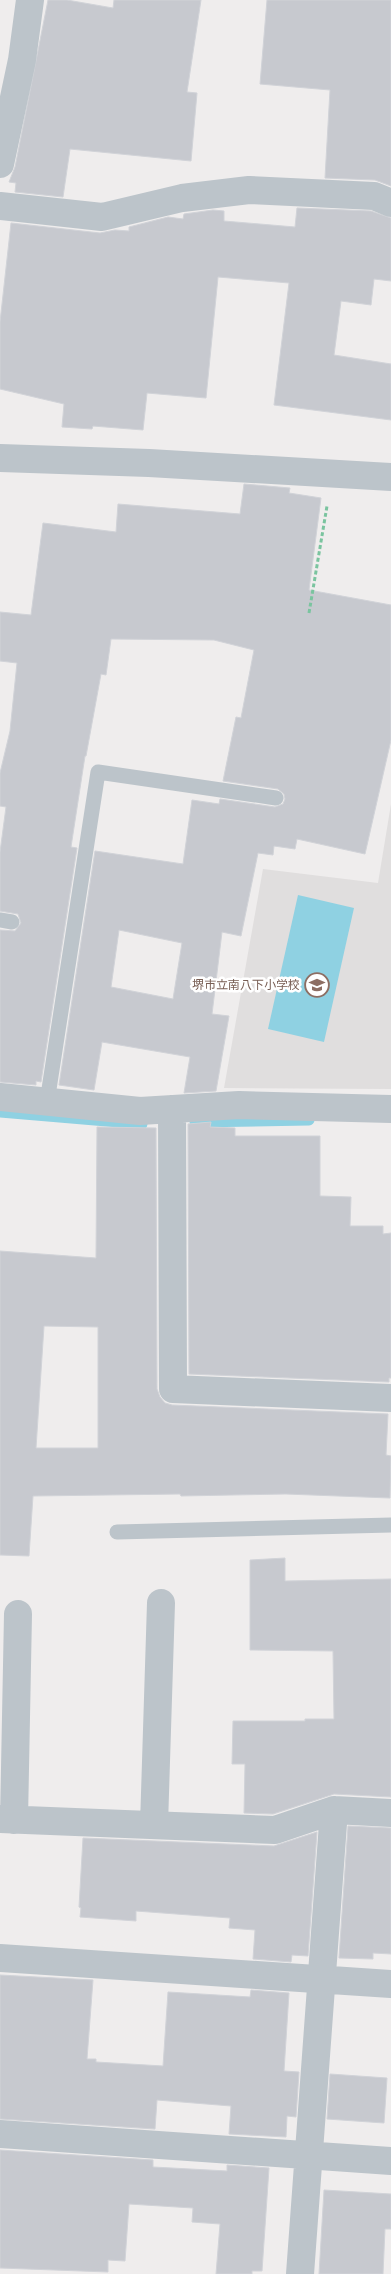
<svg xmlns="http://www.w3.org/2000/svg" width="391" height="2274" font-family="'PT Sans Narrow','Noto Sans JP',sans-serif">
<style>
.education{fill:#e0dede}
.water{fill:#8fd1e2}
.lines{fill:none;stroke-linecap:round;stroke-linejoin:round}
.stream{stroke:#8fd1e2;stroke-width:11}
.building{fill:#c7c9cf;stroke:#d1d3d8;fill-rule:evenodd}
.path{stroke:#7ac49f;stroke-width:3;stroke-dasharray:4 2.5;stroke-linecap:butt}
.service{stroke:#bcc4ca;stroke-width:15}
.minor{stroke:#bcc4ca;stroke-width:28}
.tertiary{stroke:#bcc4ca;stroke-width:28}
.labels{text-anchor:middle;stroke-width:5;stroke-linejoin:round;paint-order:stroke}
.education-label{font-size:12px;fill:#785e54;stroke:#fff;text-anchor:end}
</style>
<rect width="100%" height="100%" fill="#efeded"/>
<path class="education" d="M391 804V1089L224 1088 263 869 378 883Z"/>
<path class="water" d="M298 895 354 908 324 1042 268 1029Z"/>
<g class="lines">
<path class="stream" d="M0 1112 142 1124
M195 1122 309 1120"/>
</g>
<path class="building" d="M48 0H67L113 8 114 0H201L187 92 197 93 191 161 70 149 63 197 15 192 16 183 9 182 15 167Z
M267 0H391V186L375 180 325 178 330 90 260 84Z
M297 208 371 211 391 218V281L374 279 371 305 341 301 334 355 391 364V420L274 405 289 283 218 277 206 398 147 393 143 430 93 426 92 429 62 427 64 404 0 389V322L11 223 100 233 115 230 129 231V227L168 217 183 219 184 214 213 210 224 211V221L295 227Z
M244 484 290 488 289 493 321 498 309 590 391 605V740L365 854 297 839 295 849 274 846 273 855 258 853 241 936 222 932 212 1014 229 1016 216 1091 184 1093 190 1057 102 1042 94 1090 59 1085 95 851 183 864 192 800 219 804 220 799 275 807 283 804 285 799 284 794 278 789 223 781 236 717 241 718 254 650 214 640 111 639 106 675 101 674 86 756H85L71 847 77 848 41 1082 36 1081V1085L0 1082V930L15 931 21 923 18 914 0 911V852L6 807 0 806V773L10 731 17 663 0 661V612L31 615 43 523 116 532 118 504 240 514ZM119 930 182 943 173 999 111 987Z
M211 1122 210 1127 235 1128V1136H320V1196L351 1197 350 1226H383V1234L391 1233V1378H389V1382L189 1374 188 1124Z
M97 1127 156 1128 157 1389 160 1397 165 1403 172 1405 388 1414 386 1455 391 1456 390 1498 286 1494 181 1496 180 1494 33 1496 29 1556 0 1555V1251L96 1258ZM44 1326 98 1327V1448H36Z
M285 1558V1581L391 1579V1797L334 1794 273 1814 244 1813 245 1764H232L233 1721H305V1719H334L333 1651 250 1650V1560Z
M348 1826 391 1828V1954L373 1953V1959L339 1958Z
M317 1832 308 1956 292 1955 291 1962 253 1959 255 1930 229 1928 230 1918 136 1911V1921L80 1917 81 1908 79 1907 83 1838 274 1846Z
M0 1975 93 1980 87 2059H96V2062L163 2066 168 1992 250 1997 251 1990 289 1993 284 2071 299 2072 296 2117 287 2116 286 2137 229 2134 231 2106 157 2100 155 2129 0 2119Z
M330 2074 387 2078 384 2123 327 2119Z
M0 2150 153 2160V2167L227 2171V2165L269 2168 262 2271H252V2274H216L220 2224 192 2222 193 2208 129 2204 125 2261 108 2260V2272L0 2268Z
M324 2190 391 2194V2229H385L383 2274H319Z"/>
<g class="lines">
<path class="path" d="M309 613 327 506"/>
<path class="service" d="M0 920 12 922
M47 1102 98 772 276 798
M117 1532 391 1525"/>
<path class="minor" d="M0 164 22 60 30 0
M0 206 102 217 182 198 249 190 374 196 391 203
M0 1097 140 1111 239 1105 391 1109
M172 1109 173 1389 391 1398
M0 1819 275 1830 334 1810 391 1813
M14 1820 18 1614
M154 1825 161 1603
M0 1958 391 1984
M0 2134 391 2161
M300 2274 334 1810"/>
<path class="tertiary" d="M0 458 149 463 391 477"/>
</g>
<defs>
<g id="school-ring" transform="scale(1.25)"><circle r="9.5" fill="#fff" stroke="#8d6e63" stroke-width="1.5"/><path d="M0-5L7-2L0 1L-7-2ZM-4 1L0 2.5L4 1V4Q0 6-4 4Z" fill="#8d6e63"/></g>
</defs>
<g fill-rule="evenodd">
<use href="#school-ring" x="317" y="985"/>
</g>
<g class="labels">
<g class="education-label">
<text x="300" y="989">堺市立南八下小学校</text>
</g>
</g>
</svg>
